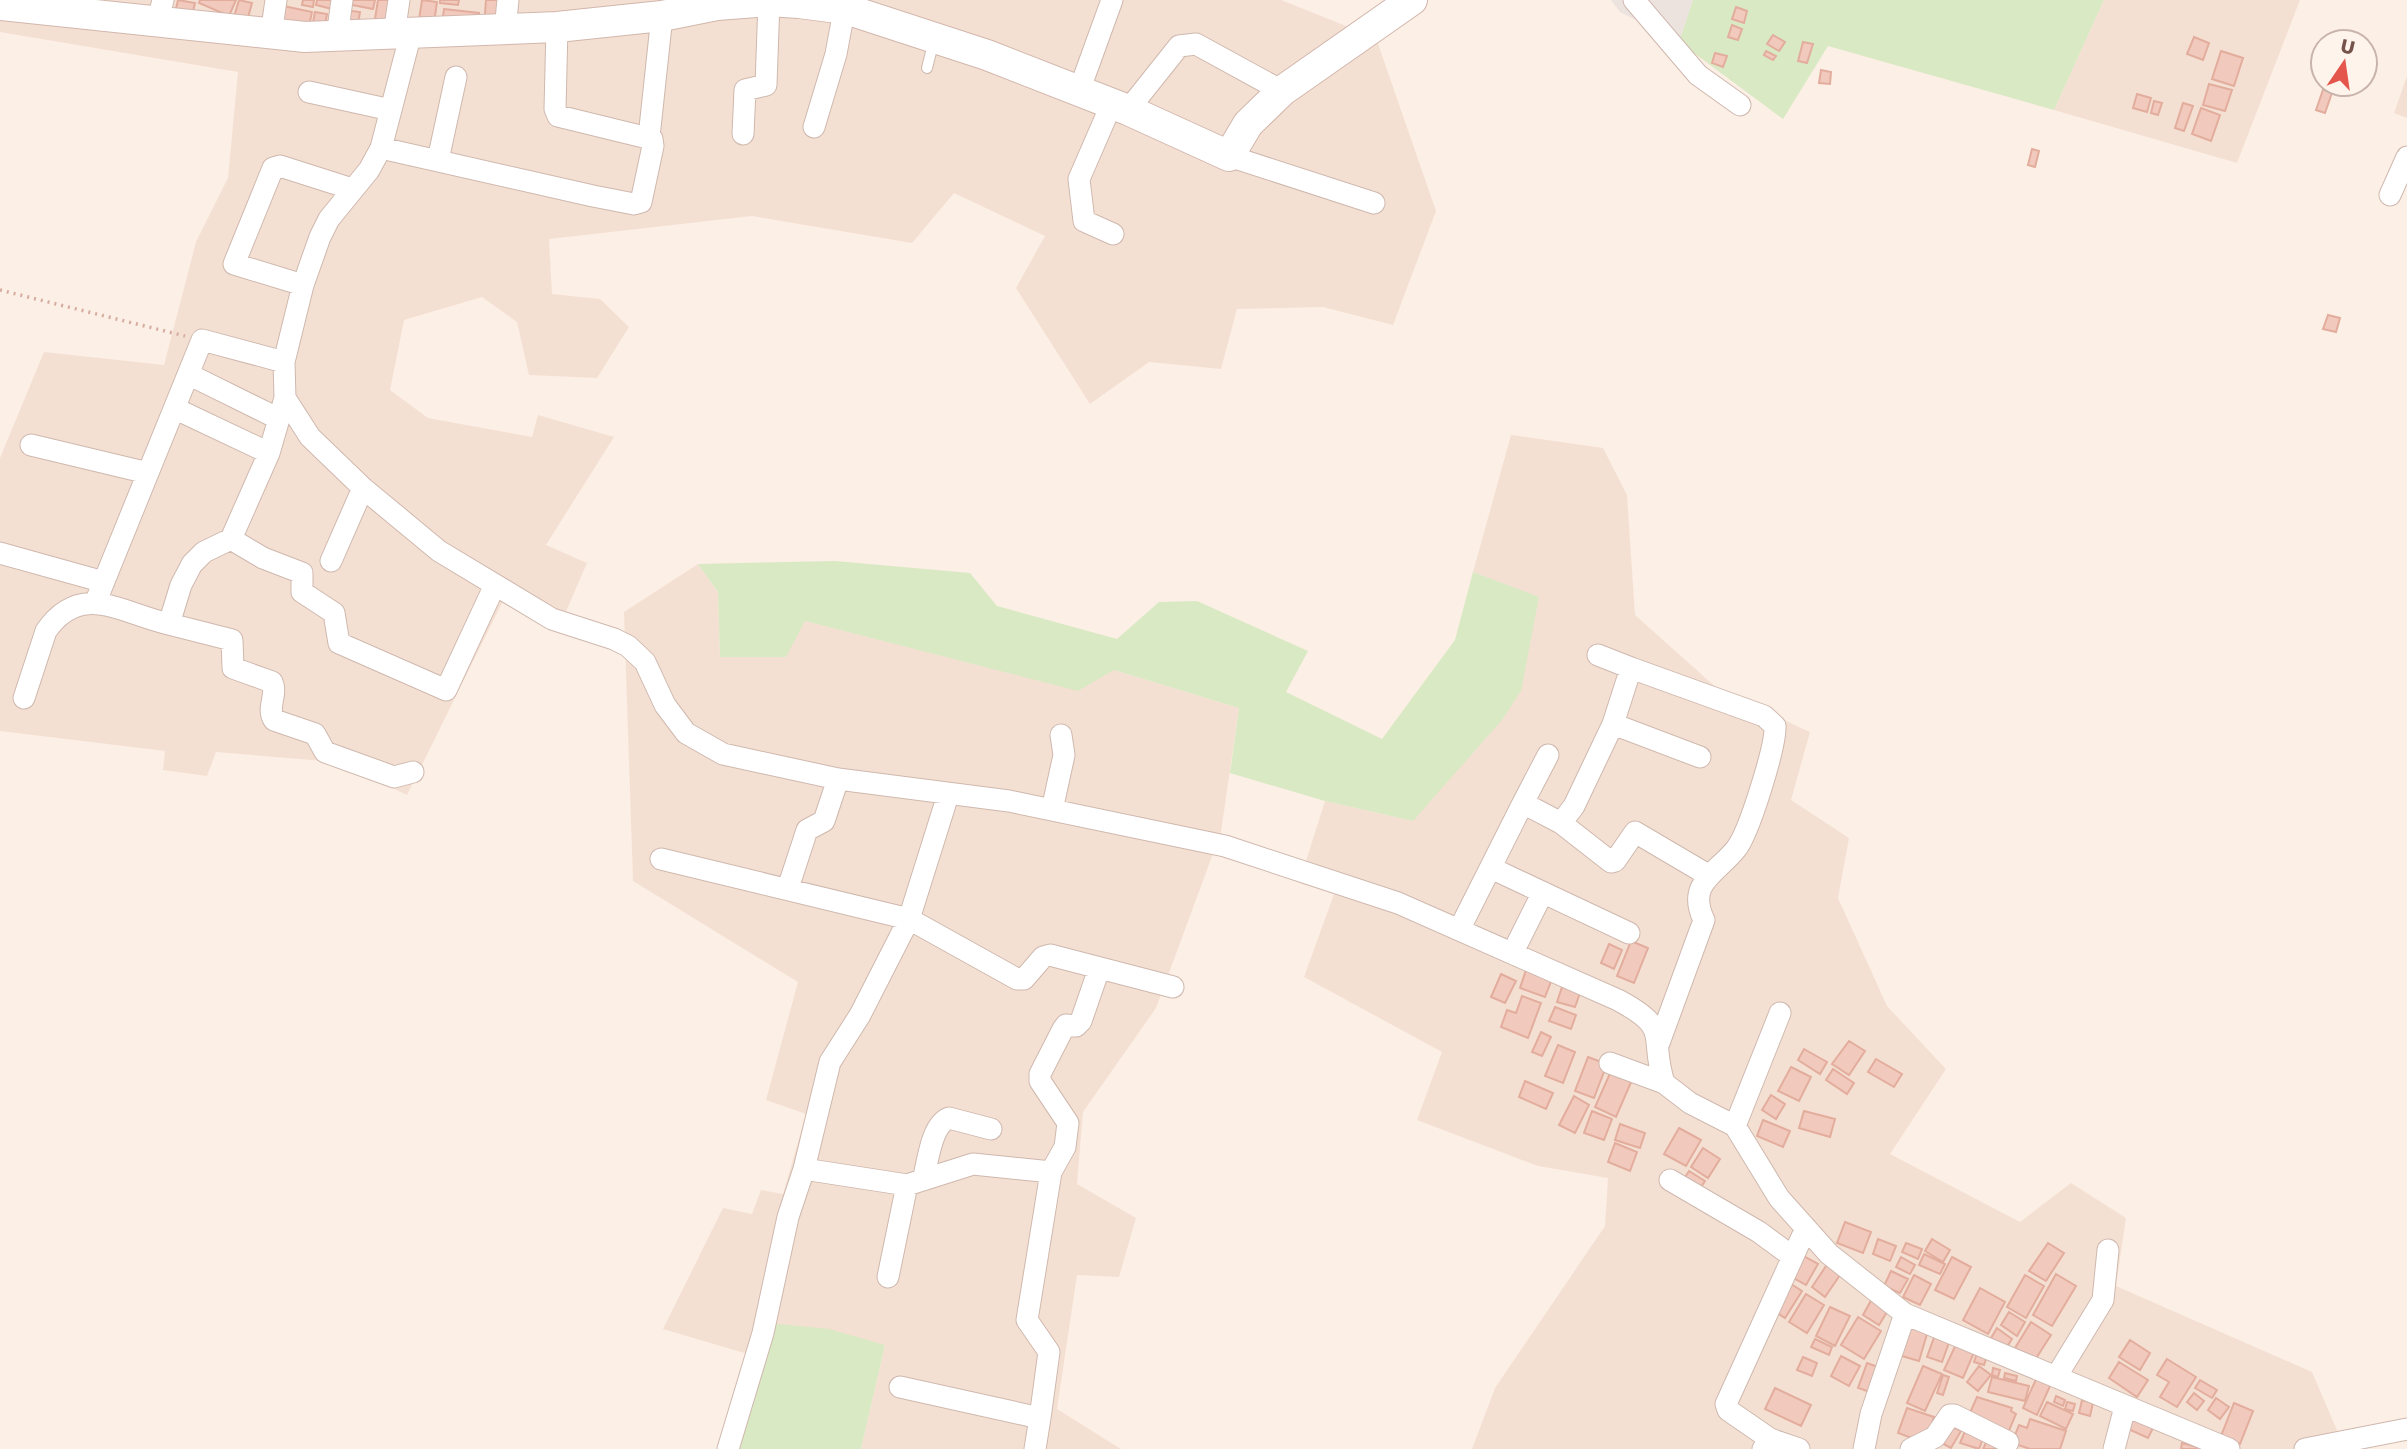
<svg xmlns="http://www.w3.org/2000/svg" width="2407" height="1449" font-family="'Golos Text',sans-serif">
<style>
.residential{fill:#f4e0d3}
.industrial{fill:#ece3df}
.green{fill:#d9e9c3}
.building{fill:#f1c9bd;stroke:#e3ad9d;stroke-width:2}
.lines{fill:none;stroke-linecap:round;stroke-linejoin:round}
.lane-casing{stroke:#cfb8ae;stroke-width:12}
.street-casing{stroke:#cfb8ae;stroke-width:23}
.secondary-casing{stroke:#d2b6ac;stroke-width:32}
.path{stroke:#d6aca0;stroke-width:3.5;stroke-dasharray:2 5;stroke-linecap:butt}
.lane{stroke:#fff;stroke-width:10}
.street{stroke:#fff;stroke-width:21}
.secondary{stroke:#fff;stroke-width:30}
</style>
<rect width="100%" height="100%" fill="#fcefe5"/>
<path class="residential" d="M0 0H1281L1376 38 1436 211 1393 325 1323 307 1237 309 1221 369 1149 362 1090 404 1016 288 1045 236 954 193 912 243 752 216 549 239 552 294 600 299 629 327 597 378 529 375 517 322 482 297 404 320 390 390 428 418 532 437 538 415 614 437 546 545 587 563 558 630 504 599 407 795 336 762 216 752 207 776 163 770 165 751 0 731V458L44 352 164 365 196 242 228 178 238 72 0 32Z
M2104 0H2300L2237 163 2054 110Z
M2407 76V118L2394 113Z
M1511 435 1603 448 1627 495 1635 615 1719 690 1810 732 1791 800 1849 838 1838 898 1887 1006 1946 1069 1890 1154 2020 1222 2071 1183 2126 1218 2116 1286 2312 1372 2345 1449H1472L1495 1388 1605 1226 1608 1178 1538 1166 1417 1120 1442 1052 1304 977 1334 894 1299 883 1325 801 1413 821 1539 598 1473 572Z
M698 564 718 592 720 657 805 621 1078 690 1114 670 1239 708 1221 832 1156 1008 1083 1112 1077 1184 1136 1218 1119 1277 1077 1275 1057 1409 1121 1449H861L885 1345 758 1357 663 1329 723 1208 752 1214 761 1190 783 1194 806 1114 766 1100 798 982 633 881 624 612Z"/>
<path class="industrial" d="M1611 0H1693L1679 42 1620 12Z"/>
<path class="green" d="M1693 0H2104L2054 110 1828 46 1783 119 1679 42Z
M835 561 970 573 997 606 1117 639 1159 602 1197 601 1308 651 1286 692 1382 739 1455 640 1473 572 1539 597 1521 691 1502 720 1413 821 1325 801 1230 773 1239 708 1114 670 1078 691 805 621 786 657H720L718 592 698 564Z
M769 1323 829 1329 885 1345 861 1449H736Z"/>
<path class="building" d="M178 0 195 3 191 21 174 17Z
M200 0H236L229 16 199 3Z
M239 0 252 3 247 21 234 17Z
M303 0H314L313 7 302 5Z
M317 0H339L336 10 316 5Z
M348 0H375L373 9 347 4Z
M378 0H397L393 28 374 25Z
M422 0 437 2 434 23 419 20Z
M440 0H459L458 5 440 3Z
M486 0H504L502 27 484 26Z
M279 5 312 12 308 31 275 25Z
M1736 7 1747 11 1744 23 1732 19Z
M444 9 479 13 477 27 442 23Z
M344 10 360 12 357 30 341 28Z
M315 12 327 14 324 31 312 28Z
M1732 25 1742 29 1738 40 1728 37Z
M1773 35 1785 42 1779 51 1767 44Z
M2194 37 2209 43 2203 60 2187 54Z
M1803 42 1813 44 1807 63 1798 61Z
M1766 51 1776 56 1773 60 1764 55Z
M2221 51 2243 58 2234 86 2212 79Z
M1715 53 1727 56 1723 67 1712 63Z
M1821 70 1831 72 1830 84 1819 83Z
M2209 84 2232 90 2225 111 2203 105Z
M2325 84H2335L2325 113 2316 110Z
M2137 94 2151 98 2147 112 2133 108Z
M2154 101 2162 103 2158 115 2151 113Z
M2183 103 2193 106 2184 131 2175 128Z
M2201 108 2220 115 2211 141 2192 134Z
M2032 149 2039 151 2035 167 2028 165Z
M2328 315 2340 318 2336 332 2323 329Z
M1631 941 1648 948 1634 983 1617 976Z
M1609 944 1622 950 1614 969 1601 963Z
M1526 970 1552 979 1545 997 1520 988Z
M1501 974 1516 981 1505 1003 1491 997Z
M1562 987 1580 993 1575 1007 1557 1002Z
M1522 996 1541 1003 1528 1038 1501 1027 1507 1010 1516 1013Z
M1555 1007 1576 1015 1571 1029 1549 1021Z
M1541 1032 1551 1037 1542 1056 1532 1052Z
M1849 1041 1865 1051 1849 1075 1832 1064Z
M1558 1045 1575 1052 1563 1083 1545 1076Z
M1804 1049 1827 1062 1820 1074 1798 1060Z
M1588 1057 1607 1064 1594 1098 1575 1091Z
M1876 1059 1902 1074 1894 1087 1868 1072Z
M1791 1067 1811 1077 1799 1101 1778 1091Z
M1833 1069 1854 1083 1847 1094 1826 1080Z
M1611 1071 1632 1080 1616 1117 1595 1107Z
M1525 1081 1553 1093 1546 1109 1519 1097Z
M1771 1095 1785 1104 1776 1119 1762 1110Z
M1574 1096 1589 1105 1575 1133 1559 1125Z
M1592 1111 1612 1119 1604 1140 1584 1133Z
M1804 1111 1835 1119 1830 1137 1799 1128Z
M1763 1120 1790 1131 1783 1147 1757 1136Z
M1620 1124 1645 1133 1640 1148 1615 1140Z
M1679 1128 1701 1140 1686 1166 1664 1154Z
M1615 1143 1637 1152 1630 1171 1608 1162Z
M1703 1148 1720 1159 1708 1178 1691 1167Z
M1689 1171 1705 1181 1698 1192 1682 1182Z
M1845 1222 1871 1232 1863 1253 1837 1243Z
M1878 1239 1896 1246 1890 1261 1873 1254Z
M1932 1239 1950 1250 1943 1262 1925 1251Z
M1906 1243 1922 1249 1918 1259 1902 1252Z
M2048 1243 2064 1253 2046 1281 2029 1271Z
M1800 1254 1818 1264 1806 1285 1788 1275Z
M1924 1254 1945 1264 1940 1274 1919 1265Z
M1901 1257 1915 1265 1910 1274 1896 1267Z
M1952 1257 1971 1267 1954 1299 1935 1290Z
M1828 1263 1842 1272 1825 1297 1812 1287Z
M1891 1271 1908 1279 1900 1293 1884 1286Z
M2056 1274 2076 1286 2052 1326 2033 1315Z
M1914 1275 1931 1284 1920 1305 1903 1297Z
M2025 1275 2044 1286 2026 1318 2007 1307Z
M1788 1282 1802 1291 1785 1318 1771 1309Z
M1980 1288 2005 1302 1988 1334 1963 1320Z
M1806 1294 1824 1305 1807 1333 1789 1322Z
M1873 1297 1890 1307 1879 1325 1863 1315Z
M1830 1307 1850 1316 1835 1346 1816 1336Z
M2009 1312 2025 1322 2017 1336 2001 1325Z
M1858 1317 1881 1331 1864 1359 1841 1345Z
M1907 1317 1930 1324 1919 1361 1895 1354Z
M2031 1322 2051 1335 2035 1360 2015 1348Z
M1997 1328 2012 1339 2006 1348 1991 1338Z
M1936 1332 1951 1337 1942 1362 1927 1357Z
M1815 1339 1832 1347 1829 1355 1811 1347Z
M1958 1340 1976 1348 1963 1378 1944 1370Z
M2130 1340 2150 1353 2140 1370 2119 1357Z
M1978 1350 1988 1353 1984 1365 1974 1362Z
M1841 1356 1860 1366 1849 1386 1831 1376Z
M1803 1357 1817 1363 1812 1376 1797 1370Z
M2167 1359 2196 1377 2177 1407 2160 1397 2169 1382 2157 1375Z
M2119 1362 2148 1380 2137 1397 2109 1378Z
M1867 1363 1881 1368 1873 1393 1858 1388Z
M1923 1366 1942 1374 1925 1411 1907 1403Z
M1979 1366 1991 1375 1978 1391 1967 1382Z
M1993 1368 2000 1370 1998 1377 1992 1375Z
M2005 1373 2017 1376 2016 1381 2004 1378Z
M1943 1375 1949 1377 1943 1395 1937 1393Z
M1992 1377 2029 1386 2025 1401 1988 1392Z
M2037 1377 2051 1384 2037 1415 2023 1408Z
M2200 1380 2217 1390 2212 1398 2195 1388Z
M1775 1388 1811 1405 1801 1426 1765 1409Z
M2194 1393 2204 1401 2197 1410 2187 1402Z
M2056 1396 2065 1400 2063 1406 2054 1402Z
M1977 1397 2012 1408 2011 1411 2016 1414 2008 1433 1969 1415Z
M2216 1398 2229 1407 2220 1419 2208 1410Z
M2082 1400 2093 1403 2090 1416 2079 1413Z
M2047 1402 2073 1414 2066 1429 2040 1416Z
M2067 1402 2075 1404 2073 1411 2065 1409Z
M2234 1403 2253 1411 2240 1444 2221 1436Z
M1907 1408 1934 1417 1925 1443 1898 1433Z
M2132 1416 2154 1426 2148 1438 2126 1428Z
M2030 1419 2066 1431 2060 1449H2030L2012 1443 2019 1425 2027 1428Z
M1947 1424 1961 1431 1951 1448 1938 1441Z
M1966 1429 1984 1436 1979 1449 1960 1443Z
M1988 1438 2003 1449H1983Z
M2182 1443 2197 1447V1449H2181Z"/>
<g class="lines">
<g class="lane-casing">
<path id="lane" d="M927 68 934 40"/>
</g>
<g class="street-casing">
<path id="street" d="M1634 0 1698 75 1740 105
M158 20 163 0
M505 30 508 0
M411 33 381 148 369 170 329 219 320 237 303 285 284 362 285 398 310 437 363 488 439 551 552 619 614 639 628 646 645 662 665 705 686 733 723 754 838 779 1009 801 1225 846 1398 903 1618 1000C1672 1029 1649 1034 1664 1083L1690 1103 1735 1126 1779 1198 1829 1254 1905 1314 2229 1449
M394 34 399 0
M271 35 276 0
M337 37 342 0
M1079 91 1112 0
M309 92 391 110
M1112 103 1079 179 1084 221 1113 234
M1128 110 1179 46 1196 44 1282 91
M814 127 836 54 846 0
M743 134 745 90 766 85 769 1
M649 137 662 16
M381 148 593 196 634 204 641 202 653 146 652 139 558 116 555 109 557 27
M1229 156 1374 203
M438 160 456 77
M2390 195 2407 157
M303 285 234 264 273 168 280 166 352 189
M190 375 279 419
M176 409 269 453
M31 445 148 473
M231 539 263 558 302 573V592L334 613 339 643 446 690 494 587
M0 553 104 582
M331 561 363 488
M96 601 202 340 284 362
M169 624 232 640 233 668 272 682C278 695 266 708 274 720L315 734 325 752 394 777 413 772
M1598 655 1631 668
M24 698 46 631C81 580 123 614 169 624L181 585 192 564 204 552 231 539 269 453 285 398
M1613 724 1631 668 1764 716 1775 726C1776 746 1749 833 1736 849 1717 873 1686 883 1704 920L1659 1043
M1523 803 1548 755
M1052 810 1064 755 1061 735
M1561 823 1611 862 1615 861 1635 832 1708 875
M661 859 909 919 1017 979H1024L1043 957 1050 955 1173 987
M1491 868 1629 933
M788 888 807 830 824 821 838 779
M1460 928 1523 803 1561 823 1574 806 1613 724 1700 757
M1513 952 1542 894
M1610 1063 1664 1083
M1735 1126 1780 1013
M804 1169 907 1185 973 1164 1051 1172 1027 1320 1049 1352 1040 1418
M1051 1172 1065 1147 1068 1123 1040 1081V1074L1063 1029 1066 1025 1076 1026 1081 1021 1099 969
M923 1180C928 1162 931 1125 949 1118L991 1129
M1670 1180 1759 1232 1793 1257
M888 1277 907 1185
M2056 1377 2103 1300 2108 1250
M900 1387 1040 1418 1035 1449
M1770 1439 1799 1449
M728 1449 763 1333 788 1217 804 1169 830 1062 860 1015 909 919 948 795
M1763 1449 1770 1439 1728 1410 1726 1404 1806 1228
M1864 1449 1871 1414 1905 1314
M1911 1449 1935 1437 1950 1415H1954L2008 1442
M2114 1449 2125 1407
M2305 1449 2407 1429"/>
</g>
<g class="secondary-casing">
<path id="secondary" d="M0 5 305 37 557 27 662 16 717 5 769 1 799 3 846 9 987 55 1128 110 1229 156 1248 124 1282 91 1412 0"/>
</g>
<path class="path" d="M0 290 185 336"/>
<use href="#lane" class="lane"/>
<use href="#street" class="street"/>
<use href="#secondary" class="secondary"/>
</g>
<g transform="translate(2344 63) rotate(13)"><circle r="33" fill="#fff4eb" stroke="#c8b4ab" stroke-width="2"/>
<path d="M0-5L12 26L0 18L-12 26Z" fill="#e4554c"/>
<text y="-10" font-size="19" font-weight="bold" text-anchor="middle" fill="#75534a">U</text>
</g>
</svg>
